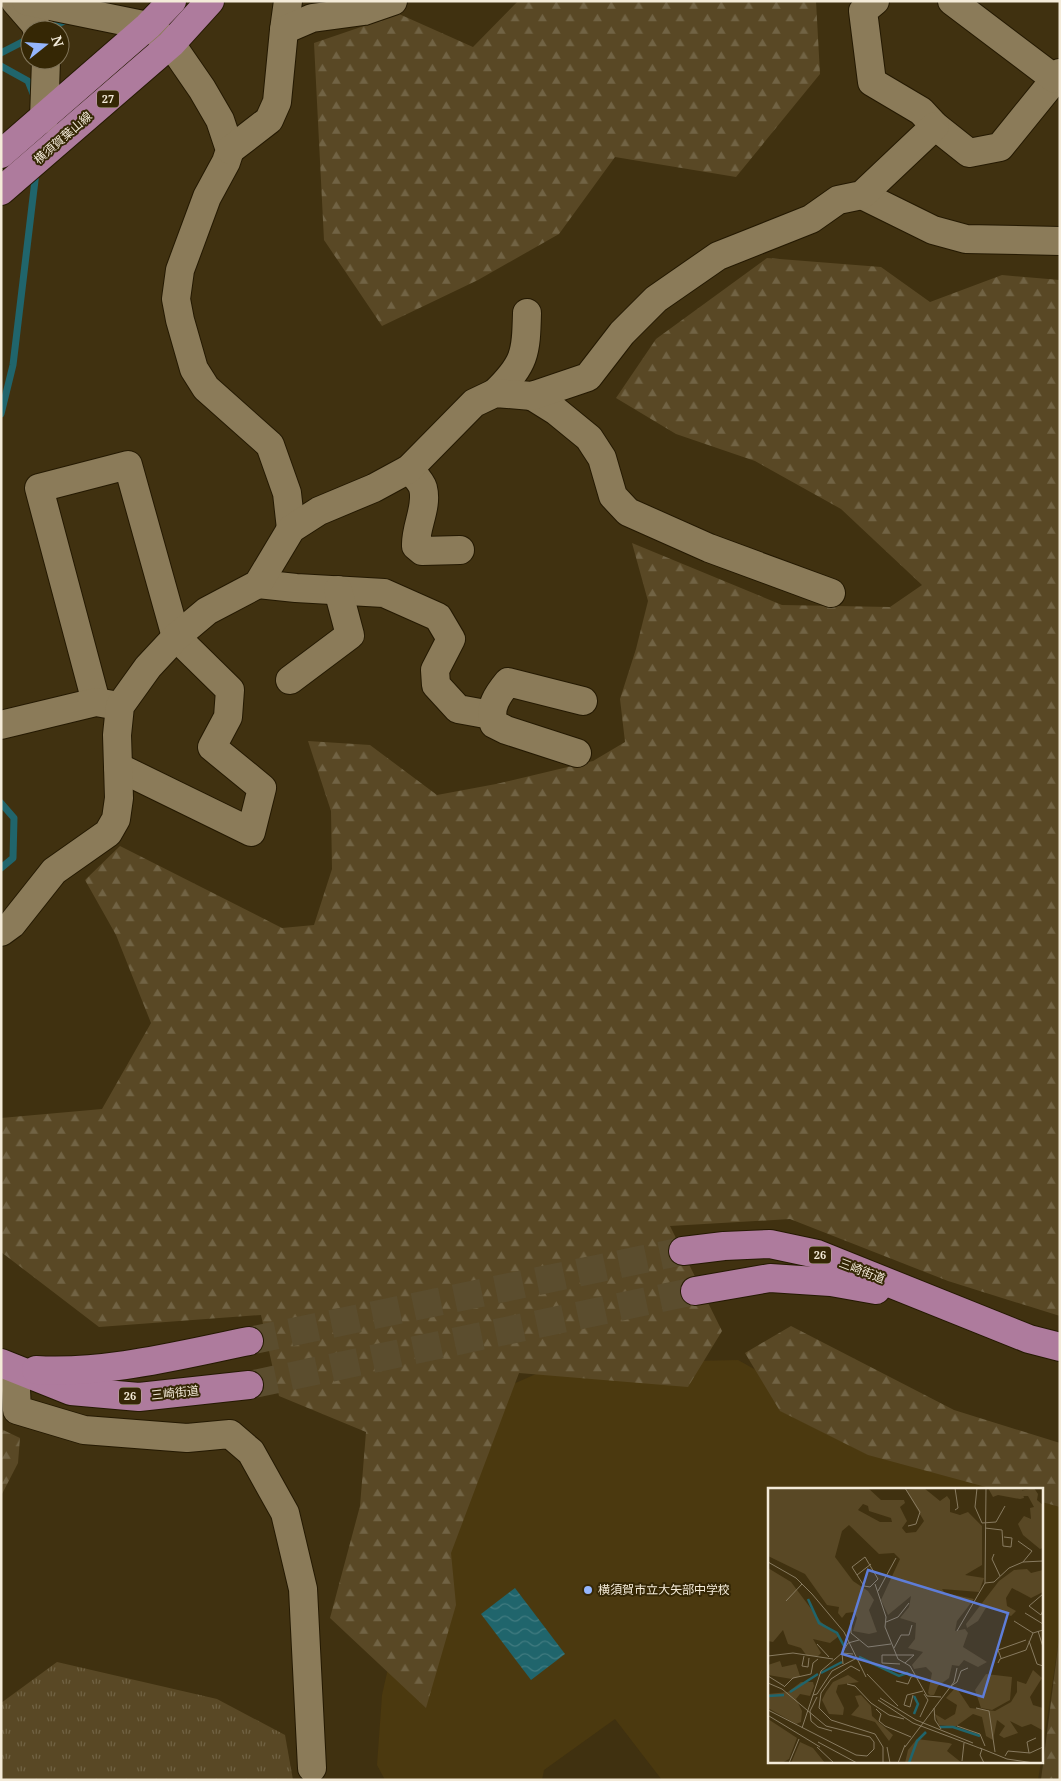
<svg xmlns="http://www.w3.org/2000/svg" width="1061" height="1781" font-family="'Noto Serif','Noto Sans JP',serif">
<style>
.built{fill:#4b390f}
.grass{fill:url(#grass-tufts)}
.forest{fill:url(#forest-firs)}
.water{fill:url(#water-waves)}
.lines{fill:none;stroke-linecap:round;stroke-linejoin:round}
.stream{stroke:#20656c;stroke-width:7}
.major-tunnel{stroke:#5b4d2e;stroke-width:28;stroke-dasharray:28 14;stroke-linecap:butt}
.minor-casing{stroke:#241902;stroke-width:30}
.major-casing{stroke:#241902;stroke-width:30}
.minor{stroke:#8b7b59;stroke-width:28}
.major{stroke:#ae7b9d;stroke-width:28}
.poi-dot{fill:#95b6fd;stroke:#352705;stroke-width:2}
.labels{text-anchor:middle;stroke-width:4;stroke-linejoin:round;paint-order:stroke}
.shield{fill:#352705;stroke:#bbb099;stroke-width:1}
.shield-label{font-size:11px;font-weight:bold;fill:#f4ebd9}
.street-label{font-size:12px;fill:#f4ebd9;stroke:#352705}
.poi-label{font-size:12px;fill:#f4ebd9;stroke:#352705;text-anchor:start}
.inset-river{fill:none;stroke:#20656c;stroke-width:2.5}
.inset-road{fill:none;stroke:#887b60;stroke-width:1}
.view{fill:#5e7dd8;fill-opacity:0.15;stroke:#5e7dd8;stroke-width:2.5}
.inset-edge{fill:none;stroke:#f4ebd9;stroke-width:2.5}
</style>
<defs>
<pattern id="grass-tufts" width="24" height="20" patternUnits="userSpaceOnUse" patternTransform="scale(1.25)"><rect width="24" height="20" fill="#594825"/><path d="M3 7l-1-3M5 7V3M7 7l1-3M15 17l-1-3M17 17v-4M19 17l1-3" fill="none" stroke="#716344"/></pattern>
<pattern id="forest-firs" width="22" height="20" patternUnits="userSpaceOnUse" patternTransform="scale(1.25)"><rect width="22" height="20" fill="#594825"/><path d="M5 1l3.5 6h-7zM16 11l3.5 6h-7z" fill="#716344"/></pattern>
<pattern id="water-waves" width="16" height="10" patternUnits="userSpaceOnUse" patternTransform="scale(1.25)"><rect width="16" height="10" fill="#20656c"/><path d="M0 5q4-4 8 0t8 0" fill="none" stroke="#417b80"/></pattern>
</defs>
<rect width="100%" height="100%" fill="#403110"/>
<!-- built -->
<polygon class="built" points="738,1360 893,1447 1060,1479 1060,1632 1042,1753 1042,1490 770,1490 770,1762 1041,1762 1038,1780 662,1780 615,1719 544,1770 542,1780 385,1780 377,1765 382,1695 415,1548 504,1388 559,1364"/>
<!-- grass -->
<polygon class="grass" points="57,1662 217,1699 285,1735 293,1780 1,1780 1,1703"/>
<!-- forest -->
<g class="forest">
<polygon points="518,1 816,1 820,74 736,177 615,157 559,234 478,280 382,326 324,240 314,43 399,14 473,47"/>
<polygon points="767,258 881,267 930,302 1002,275 1060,280 1060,1316 948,1281 790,1219 670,1226 722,1331 688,1387 519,1373 451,1553 456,1605 426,1708 330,1618 360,1506 366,1432 279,1396 261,1315 99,1327 1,1252 1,1118 102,1109 151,1023 116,935 85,880 120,846 282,928 314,925 332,869 331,811 308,741 370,745 437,795 496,784 593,761 625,742 620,699 636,649 648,601 632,543 782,605 890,607 922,585 841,509 755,461 676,434 616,398 656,339"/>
<polygon points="791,1326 954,1410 1060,1443 1060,1507 1042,1502 1042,1490 997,1490 868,1455 780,1411 745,1353"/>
<polygon points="1,1429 20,1438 18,1463 1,1496"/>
<polygon points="1060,1631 1060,1780 1041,1780"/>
</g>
<!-- water -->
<polygon class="water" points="515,1588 565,1654 531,1680 481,1614"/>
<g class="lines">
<!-- stream -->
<g class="stream">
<polyline points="46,30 68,19"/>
<polyline points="1,53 30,38"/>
<polyline points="1,66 28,81 34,96"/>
<polyline points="1,414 13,365 36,172"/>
<polyline points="1,803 14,818 13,858 1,868"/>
</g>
<!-- major-tunnel -->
<g class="major-tunnel">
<polyline points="249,1341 683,1251"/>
<polyline points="249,1385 695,1291"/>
</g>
<defs>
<g id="minor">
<polyline points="15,1 35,24 37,30"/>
<polyline points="26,1 148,26 171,44 202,89 220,120 230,150 226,162 207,197 180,270 176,299 180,320 194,369 206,388 270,445 287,493 291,529"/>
<polyline points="875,1 863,11 872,82 921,111 935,126 969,153 1000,147 1060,73"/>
<polyline points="952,1 1055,79"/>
<polyline points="284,30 288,1"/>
<polyline points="44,119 46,60"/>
<polyline points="230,150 269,120 277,102 284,30 312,18 364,11 393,1"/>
<polyline points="862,195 933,230 966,239 1060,241"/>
<path d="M495,393C525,364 526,354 527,313"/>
<polyline points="532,396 556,411 589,438 602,458 613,496 628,512 709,548 831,593"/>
<path d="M409,469C413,474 421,481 423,488C428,507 415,527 416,546L422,551L460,550"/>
<polyline points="258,584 296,588 384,593 438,617 451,639 435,670 436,685 458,709 491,715"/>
<polyline points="290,680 350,635 338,590"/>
<polyline points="96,702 39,488 128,465 176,637 230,690 228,717 212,747 262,788 251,832 118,767"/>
<polyline points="1,725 96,702 113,705"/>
<path d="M577,753L506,730L494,724C488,708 498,694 508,682L583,701"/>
<polyline points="1,932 12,924 54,871 108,833 116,819 119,798 117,735 120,706 148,667 176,637 207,611 258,584 291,529 319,511 374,488 409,469 474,403 495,393 532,396 588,377 622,333 656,299 718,256 811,219 838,200 862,195 935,126"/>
<polyline points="15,1369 17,1410 84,1430 187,1438 230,1434 251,1452 285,1513 303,1589 312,1768"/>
</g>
<g id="major">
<polyline points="1,154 148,26 172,1"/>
<polyline points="1,191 171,44 210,1"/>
<polyline points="683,1251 724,1246 770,1244 817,1254 1029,1339 1060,1347"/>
<polyline points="695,1291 770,1278 831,1282 876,1290"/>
<polyline points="1,1363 71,1391 139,1397 249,1385"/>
<path d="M36,1370C108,1374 179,1355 249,1341"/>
</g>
</defs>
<!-- minor casing -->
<use href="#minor" class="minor-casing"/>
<!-- major casing -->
<use href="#major" class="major-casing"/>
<!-- minor -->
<use href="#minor" class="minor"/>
<!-- major -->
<use href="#major" class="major"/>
</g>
<!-- markers -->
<circle class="poi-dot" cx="588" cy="1590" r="5"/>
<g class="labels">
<!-- shield labels -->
<g class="shield">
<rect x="97" y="90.5" width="22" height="17" rx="4"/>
<rect x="809" y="1246.5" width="22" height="17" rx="4"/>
<rect x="119" y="1387.5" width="22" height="17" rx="4"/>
</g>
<g class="shield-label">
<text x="108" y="103">27</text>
<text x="820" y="1259">26</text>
<text x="130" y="1400">26</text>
</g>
<!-- street labels -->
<g class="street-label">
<text transform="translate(63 138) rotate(-41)" y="4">横須賀葉山線</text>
<text transform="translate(862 1271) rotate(21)" y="4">三崎街道</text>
<text transform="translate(175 1393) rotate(-6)" y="4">三崎街道</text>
</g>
<!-- poi labels -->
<g class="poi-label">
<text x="598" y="1594">横須賀市立大矢部中学校</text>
</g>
</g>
<!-- overview -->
<g transform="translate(768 1488)">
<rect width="275" height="275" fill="#403110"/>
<path d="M218,186L244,189L242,212L224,222L213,220L207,202Z" fill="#594825"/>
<path d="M0,0H100L113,12H136L137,15L132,19L139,33L134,40L138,45L148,44L156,33L138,2L156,0L172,13L179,8L182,12V24L192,27L200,24L214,38V77L197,87L216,90L211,104L174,101L177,105L206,111L189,133L187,143L197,141L200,145L195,159L219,174L210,179L196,172L191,178L184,177L181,190L170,198L166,207H162L160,205L164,185L158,179L146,181L144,177L155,164L140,160L147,151L148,135L132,130L141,119L143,108L120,127L113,112L132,71L126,65L111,66L81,37L74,43L67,69L85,93L100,103L106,112L101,122L109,144L101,146L85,143L89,130L86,124L78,125L74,130L70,125L71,119L59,117L37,86L0,68ZM95,16L100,18L101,23L123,30L124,34H112L90,22ZM220,0H264L254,2L256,10L252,11L230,7L225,9ZM0,80L23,94L53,134L71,148L62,155L45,151L53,165L50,168H39L33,160L20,156L15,142L5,154L0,153ZM259,81L263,85L275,82V104L263,110L244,100L238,110L239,118L248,123L243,128L219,118L210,133L199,140L198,136L231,93L246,82ZM12,173L14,179L28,176L32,188L24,191L0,187V177ZM265,182L274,190L262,209L265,217L275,220L274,242L263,236L254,239L242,233L250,245L236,250L231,247L237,238L229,232L225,252L218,248L214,229L205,226L187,239L171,237L167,226L177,232L187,226L189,217L178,210L188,199L202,220L227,223L243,214L249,204V193L258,196ZM80,187L91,194L70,197L68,204L76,220L75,227L61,226L54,212L58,204L65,194ZM33,194H45L46,198L42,208L32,206L28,211L34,223L33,234L28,236L0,220V206L20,204ZM93,207L103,218L104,228L125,247L121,253L107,234L83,227L91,218L87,208ZM0,231L29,250L21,271L14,275H0ZM149,251L181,255L184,256L179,263L194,275H137L140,262ZM32,254L45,260L57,275H23Z" fill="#594825" fill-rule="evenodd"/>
<path d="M266,0L270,6L269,12L275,17V60L272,61L255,47L250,36L256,28L263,31L262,20L266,19L260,8H254L252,3Z" fill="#594825"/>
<path class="inset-river" d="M40,111L51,135L69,145L76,158M91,169L131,188L139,185L143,188M53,185L74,174M22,204L50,186M0,208L16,207M146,226L150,216L146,208M172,239H185L212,248M141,275L149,253L158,244"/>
<path class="inset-road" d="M137,0L152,24L148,36L140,38M187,0L190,20L187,22M209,0L207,19L214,35L228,34L237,18M217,40L234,42L235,58L243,59L244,50L236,49M250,53L264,63L255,74M226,66L224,71L232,88M97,69L110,91L102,99L96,98L84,79ZM0,74L28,90L44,106L76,144L98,189M89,87L103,76M217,95L226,94L241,80L255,74L275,73M107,96L118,129L117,139L130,171L142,178L159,208L173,209M110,103L128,70M275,106L261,118L273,127L275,122M18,113L34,96M257,125L275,136M83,132V145L100,159L123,156M246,133L265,145M118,134L130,129L141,115M189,143L217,95L218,0M270,143L275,159M261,153L269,176L275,178M49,156L61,169M126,160L133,147H141L144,137M0,168L25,165L65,171M36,168L34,178L40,179L41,170M233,170L230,162L258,152M230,175L232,171L258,162L265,145L275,142M75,176L74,165L85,166M132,176L114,175V167H146L137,175M92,183L83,178L63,191L53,205L51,220L63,232L107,246L115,259V275M99,186L130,218M0,188L16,198M128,193L140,196L143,189L147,188M0,195L14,201L58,238L102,249L106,254V261L99,268L88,267L0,222M79,196L87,198L103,215L121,227L136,231M183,198L189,194L193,183L200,180M16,199L25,190L43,186L45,175L50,171M45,207L49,206L64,183L87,171M145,207L142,219L136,217L139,207L155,203M49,209L42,223L43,233L50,239L64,243M112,210L148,232L205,255M110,212L145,235L214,261M166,220L167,232L173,241M208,220L221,223L227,264M108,221L113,226L111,233L117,238L143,249M1,228L52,259M152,229L160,212L156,206M189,238L212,246L217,258M34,240L53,183L74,165L80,155L91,152M50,254L89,275M49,259L66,275M119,259L122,275M137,259L186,194L189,180M212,260L239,271L266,275M214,261L212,267L216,275M261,265L259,254L268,250M237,268L240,263L262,265L275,259M194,273L196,255M21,275L31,251M130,275L137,257"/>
<path class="view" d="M100,82L240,125L215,209L74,166Z"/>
<rect width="275" height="275" class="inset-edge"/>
</g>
<!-- border -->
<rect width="1061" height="1781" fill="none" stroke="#f4ebd9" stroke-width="5"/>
<!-- north arrow -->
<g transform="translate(45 45) rotate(73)"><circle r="24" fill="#352705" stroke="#81755a"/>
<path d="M0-4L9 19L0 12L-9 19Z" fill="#95b6fd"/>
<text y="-8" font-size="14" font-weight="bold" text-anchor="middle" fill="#f4ebd9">N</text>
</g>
</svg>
